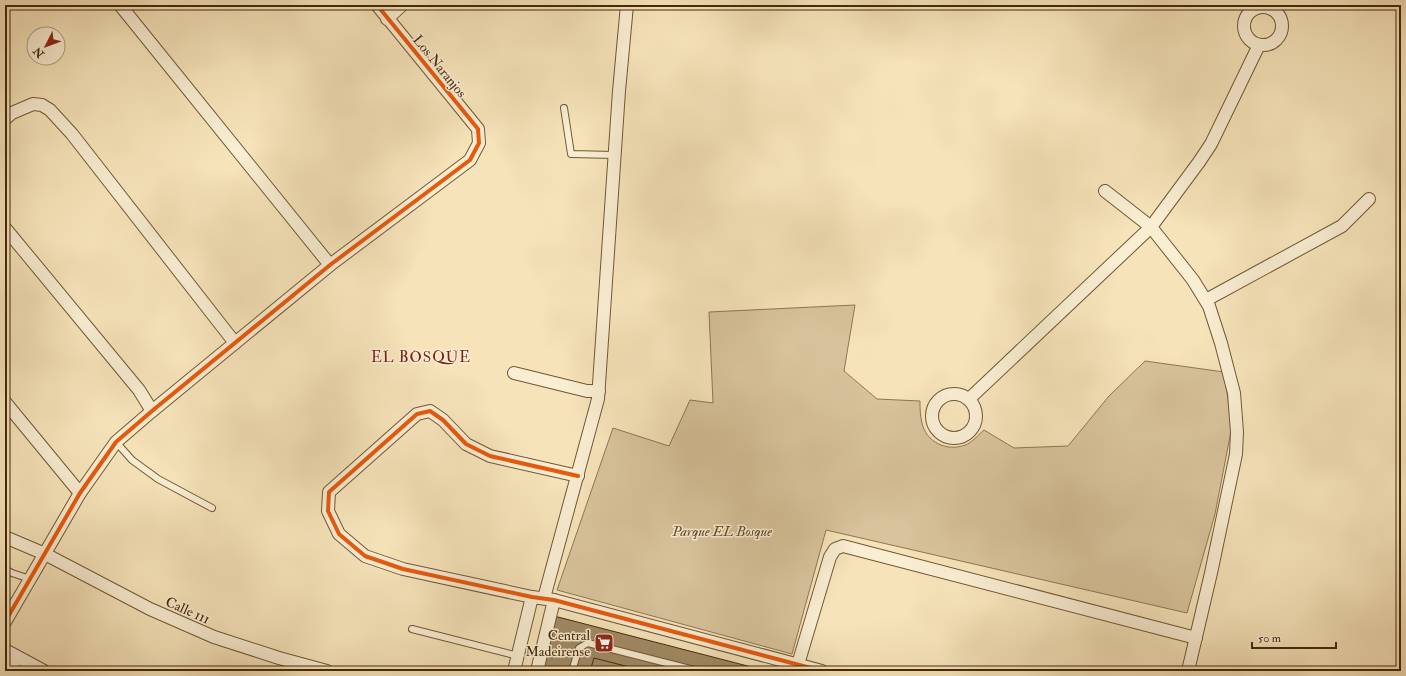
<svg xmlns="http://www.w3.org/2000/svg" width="1406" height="676" font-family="'IM FELL Double Pica',serif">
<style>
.green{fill:#d8c39c;stroke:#8e7653}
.building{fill:#a18a66;stroke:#44290a}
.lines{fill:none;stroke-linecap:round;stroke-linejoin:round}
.lane-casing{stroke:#705836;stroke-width:8}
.street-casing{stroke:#705836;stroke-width:14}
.secondary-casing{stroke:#44290a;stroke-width:19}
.lane{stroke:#f9edd2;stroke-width:6}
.street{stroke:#f9edd2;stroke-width:12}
.secondary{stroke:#f9edd2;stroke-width:17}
.cycleway-casing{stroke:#f9edd2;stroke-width:6}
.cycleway{stroke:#e8590c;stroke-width:4}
.labels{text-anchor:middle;stroke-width:3;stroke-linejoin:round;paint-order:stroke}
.street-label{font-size:14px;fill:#44290a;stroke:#f9edd2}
.park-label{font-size:14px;font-style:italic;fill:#624827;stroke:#f9edd2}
.poi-label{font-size:14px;fill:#44290a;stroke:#f9edd2;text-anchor:end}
.neighbourhood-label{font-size:15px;letter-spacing:1px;fill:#7a1f14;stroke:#f9edd2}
</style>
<rect width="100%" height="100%" fill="#f6e3ba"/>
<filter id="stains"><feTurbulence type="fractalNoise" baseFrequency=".005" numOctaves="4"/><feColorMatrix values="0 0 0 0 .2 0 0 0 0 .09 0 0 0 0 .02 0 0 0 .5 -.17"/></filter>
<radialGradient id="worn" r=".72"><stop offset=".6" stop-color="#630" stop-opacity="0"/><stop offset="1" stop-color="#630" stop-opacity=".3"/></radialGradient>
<!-- green -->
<path class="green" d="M855,305L844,371L877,399L920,401C920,408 920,416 922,423C926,442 947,452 965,445C972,443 979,434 984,430L1014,448L1068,446L1109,396L1145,361L1224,372L1232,426L1215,514L1187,613L826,530L792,654L557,590L613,428L669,446L690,400L713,403L709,312Z"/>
<!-- building -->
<g class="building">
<polygon points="554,616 767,671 542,671"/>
<polygon points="594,658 645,671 590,671"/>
</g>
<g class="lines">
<defs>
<g id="lane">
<polyline points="1241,5 1251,10"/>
<polyline points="564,108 571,154 614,155"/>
<polyline points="116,442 132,460 158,479 212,508"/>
<polyline points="5,569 12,573 30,579"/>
<polyline points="412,629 518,656"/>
<polyline points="572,671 579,648 588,643 698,671"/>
</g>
<g id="street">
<polyline points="120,5 330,265"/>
<circle cx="1263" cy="26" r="19"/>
<polyline points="387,19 402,5"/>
<polyline points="5,119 12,113 33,104 42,105 50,110 72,134 235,343"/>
<polyline points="1105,191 1151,227 1193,280 1209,306 1221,343 1234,393 1237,432 1236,454 1211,573 1188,671"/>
<polyline points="5,228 139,390 152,411"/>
<polyline points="1206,300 1342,226 1369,199"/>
<polyline points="514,373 587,391 599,391"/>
<circle cx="954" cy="416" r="22"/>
<polyline points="969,399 1151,227 1199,162 1211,144 1259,45"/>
<polyline points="5,402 80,493"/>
<polyline points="578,476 490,456 466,444 443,420 430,411 417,414 329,492 328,511 339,534 365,556 403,569 532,597 554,600 822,671"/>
<polyline points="5,537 45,554 150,609 214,637 279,658 327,671"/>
<polyline points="544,598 598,399 619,91 627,5"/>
<polyline points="5,622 80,493 116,442 152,411 330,265 470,160 479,143 478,129 377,5"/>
<polyline points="5,650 44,671"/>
<polyline points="514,671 532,597"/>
<polyline points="537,671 554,600"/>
<polyline points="796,671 830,557 835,549 843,546 1196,638"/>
</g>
<polyline id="secondary" points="5,666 14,671"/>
</defs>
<!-- lane casing -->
<use href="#lane" class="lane-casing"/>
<!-- street casing -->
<use href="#street" class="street-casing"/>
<!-- secondary casing -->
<use href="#secondary" class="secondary-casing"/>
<!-- lane -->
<use href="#lane" class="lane"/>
<!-- street -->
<use href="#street" class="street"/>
<!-- secondary -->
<use href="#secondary" class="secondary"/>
<defs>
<g id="cycleway">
<polyline points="578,476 490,456 466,444 443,420 430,411 417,414 329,492 328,511 339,534 365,556 403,569 532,597 554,600 822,671"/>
<polyline points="5,622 80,493 116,442 152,411 330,265 470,160 479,143 478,129 377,5"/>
</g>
</defs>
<!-- cycleway casing -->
<use href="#cycleway" class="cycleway-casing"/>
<!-- cycleway -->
<use href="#cycleway" class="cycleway"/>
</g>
<!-- icons -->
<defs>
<symbol id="supermarket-square" viewBox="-11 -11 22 22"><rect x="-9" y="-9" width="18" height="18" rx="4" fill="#8f2418" stroke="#f9edd2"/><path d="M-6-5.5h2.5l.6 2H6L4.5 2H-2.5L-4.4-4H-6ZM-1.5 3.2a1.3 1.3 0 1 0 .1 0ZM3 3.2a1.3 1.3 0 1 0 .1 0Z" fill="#fff"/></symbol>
</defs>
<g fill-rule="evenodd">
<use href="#supermarket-square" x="593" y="632" width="22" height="22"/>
</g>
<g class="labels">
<!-- street labels -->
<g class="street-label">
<text transform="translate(440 66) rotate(51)" y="5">Los Naranjos</text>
<text transform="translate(188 610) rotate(24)" y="5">Calle 111</text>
</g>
<!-- park labels -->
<g class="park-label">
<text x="722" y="536">Parque EL Bosque</text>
</g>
<!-- poi labels -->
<g class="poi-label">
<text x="590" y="640">Central<tspan x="590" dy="16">Madeirense</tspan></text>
</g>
<!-- neighbourhood labels -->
<g class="neighbourhood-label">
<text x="421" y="362">EL BOSQUE</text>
</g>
</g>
<!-- margin -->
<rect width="1406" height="676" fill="none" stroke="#f6e3ba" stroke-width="20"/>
<rect x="6" y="6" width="1394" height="664" fill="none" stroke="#44290a" stroke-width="2"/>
<rect x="10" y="10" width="1386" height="656" fill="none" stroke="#44290a"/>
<!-- north arrow -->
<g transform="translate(46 46) rotate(228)"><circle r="19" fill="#f9edd2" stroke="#b19f82"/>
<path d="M0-3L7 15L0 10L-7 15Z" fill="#8f2418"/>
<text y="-6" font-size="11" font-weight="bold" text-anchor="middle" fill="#44290a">N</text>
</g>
<!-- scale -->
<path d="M1252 642v6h84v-6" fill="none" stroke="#44290a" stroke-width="2"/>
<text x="1258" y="642" font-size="12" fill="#44290a" stroke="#f9edd2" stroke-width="3" paint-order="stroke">50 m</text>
<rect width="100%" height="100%" filter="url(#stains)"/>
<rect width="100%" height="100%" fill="url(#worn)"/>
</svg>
